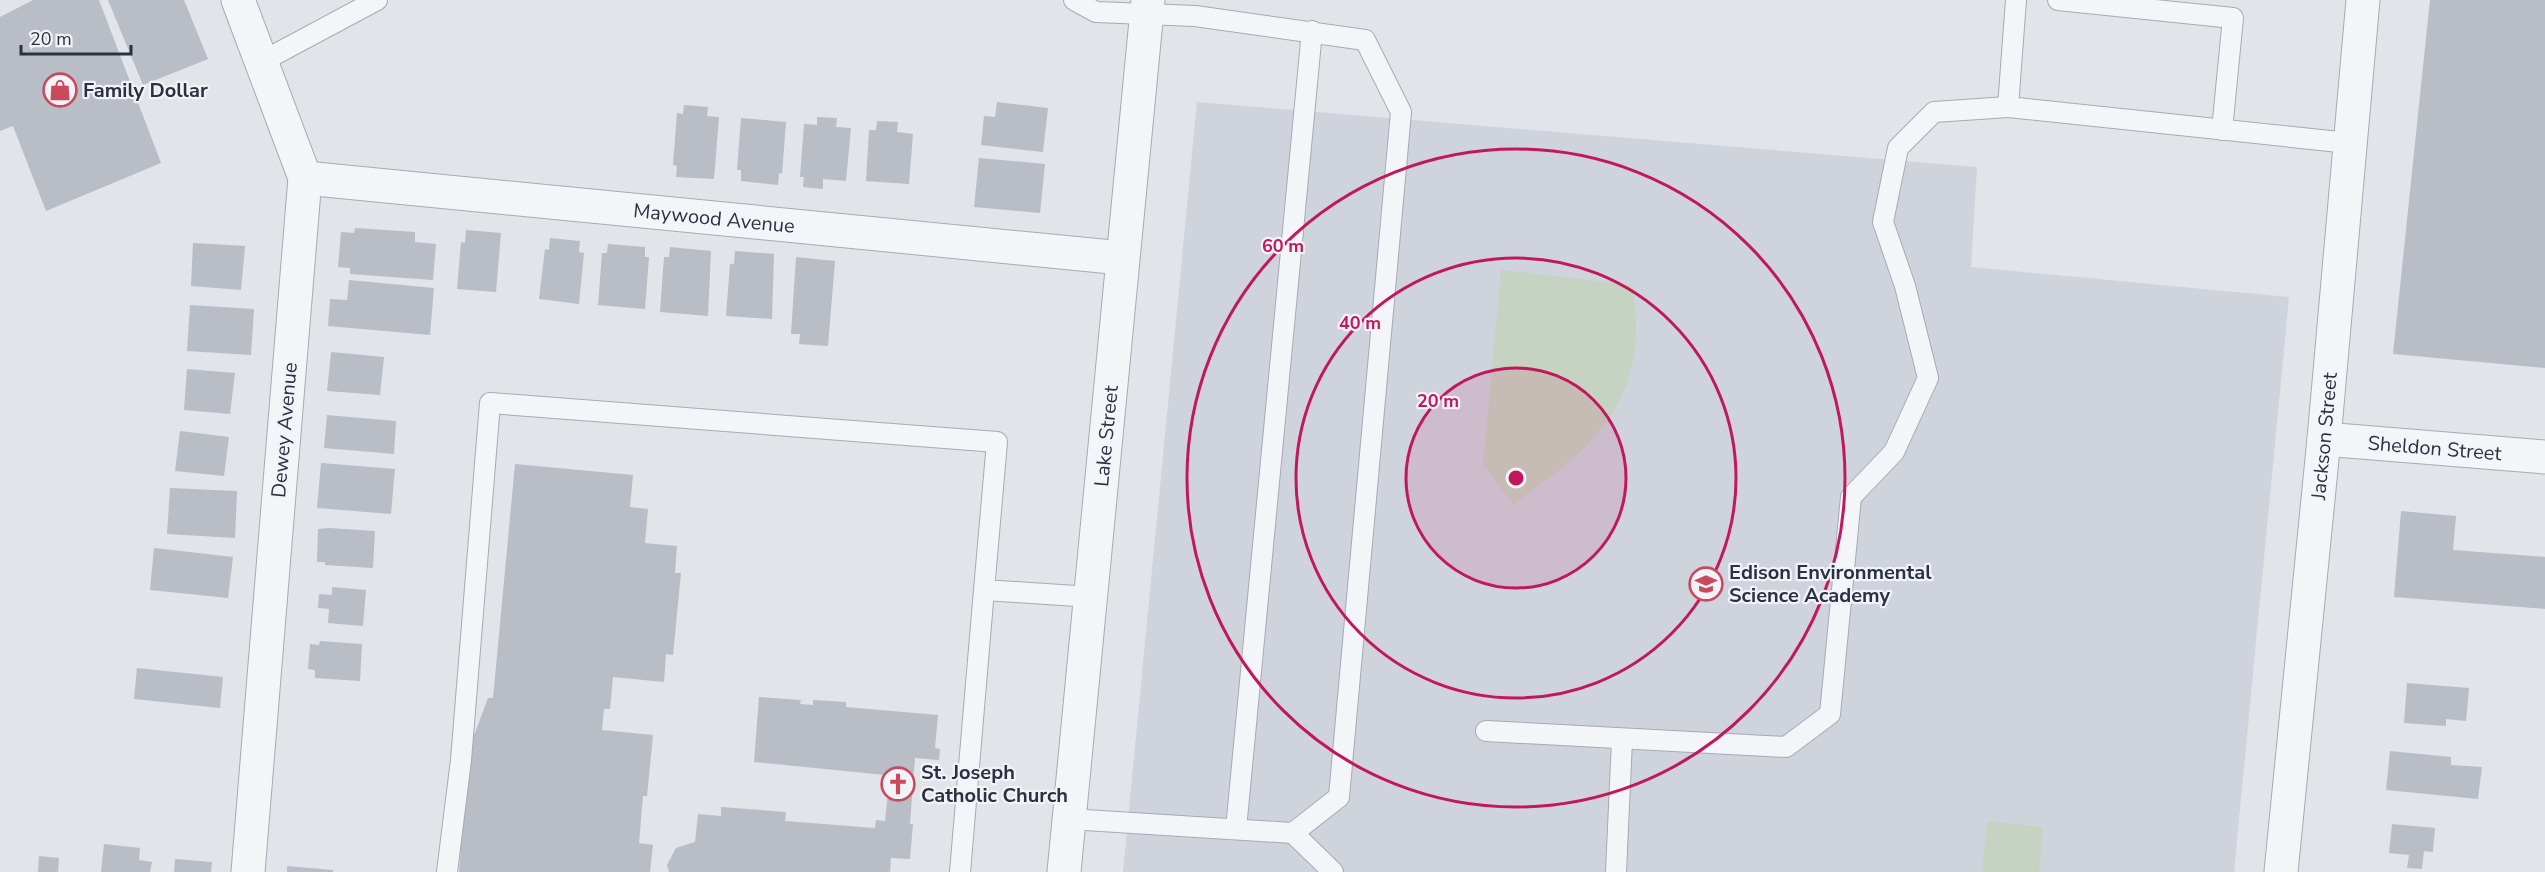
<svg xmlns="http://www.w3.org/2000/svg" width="2545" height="872" font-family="'Nunito Sans',sans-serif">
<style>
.built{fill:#cfd3db}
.green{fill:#c6d3c2}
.building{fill:#b8bdc6}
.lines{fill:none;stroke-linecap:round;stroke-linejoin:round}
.lane-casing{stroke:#a6abb3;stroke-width:22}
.street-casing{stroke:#a6abb3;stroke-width:35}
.lane{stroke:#f4f5f8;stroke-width:20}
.street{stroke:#f4f5f8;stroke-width:33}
.ring{fill:none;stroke:#c2185b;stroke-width:3}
.labels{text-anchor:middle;stroke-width:4.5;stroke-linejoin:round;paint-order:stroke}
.poi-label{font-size:20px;font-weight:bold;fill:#2a3241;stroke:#f1f3f7;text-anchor:start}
.street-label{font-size:20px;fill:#2a3241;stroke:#f1f3f7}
.centre{fill:#c2185b;stroke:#f1f3f7;stroke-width:3}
.ring-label{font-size:18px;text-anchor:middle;font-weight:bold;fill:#c2185b;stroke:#f1f3f7;stroke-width:4.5;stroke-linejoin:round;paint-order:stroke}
</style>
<rect width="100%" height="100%" fill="#e1e4e9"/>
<!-- built -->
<polygon class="built" points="1197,102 1977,167 1971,267 2289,297 2234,872 1123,872"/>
<!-- green -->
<g class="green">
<path d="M1501,270L1633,285C1634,300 1636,316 1636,331C1634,417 1578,459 1513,504L1483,465Z"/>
<polygon points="1987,821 2043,827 2039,872 1982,872"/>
</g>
<!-- building -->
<g class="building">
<polygon points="33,0 99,0 161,163 46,211 13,126 0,131 0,17"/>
<polygon points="108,0 184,0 208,59 143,85"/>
<polygon points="2430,0 2545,0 2545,368 2393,354"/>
<polygon points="997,102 1048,108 1043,152 981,145 984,116 995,117"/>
<polygon points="684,105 708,107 707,116 719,117 714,179 676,177 677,166 673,165 677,113 683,114"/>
<polygon points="817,117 837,118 836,127 851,128 846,181 823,179 823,189 803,187 804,177 800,177 804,124 817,125"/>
<polygon points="741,118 786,122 782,174 779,173 778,185 741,181 741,170 737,170"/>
<polygon points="877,121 898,122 897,132 913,134 909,184 866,181 869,130 876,130"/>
<polygon points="979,158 1045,164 1040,213 974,207"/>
<polygon points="355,228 415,232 415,242 436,244 433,280 350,274 350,268 338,267 341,232 354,233"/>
<polygon points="466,230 501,233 496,292 457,289 461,242 465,243"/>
<polygon points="550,238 580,241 579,252 584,253 579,304 539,299 545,249 549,250"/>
<polygon points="193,243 245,246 241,290 191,286"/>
<polygon points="608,244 645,247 645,257 649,257 645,309 598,305 602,253 607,253"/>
<polygon points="670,247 711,251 708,316 660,312 664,257 669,257"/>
<polygon points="735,251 774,254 772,319 726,316 730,264 734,264"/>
<polygon points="796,257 835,261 828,346 799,344 800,334 791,334"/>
<polygon points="349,280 434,288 430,335 328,326 330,299 347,300"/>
<polygon points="190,305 254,309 251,355 187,351"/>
<polygon points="331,352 384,357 380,395 327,391"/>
<polygon points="187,369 235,373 230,414 184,410"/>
<polygon points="327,415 396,421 394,454 324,448"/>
<polygon points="180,431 229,437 224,476 175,471"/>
<polygon points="321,463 395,469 391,514 317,508"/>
<polygon points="515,464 633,475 630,507 648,509 645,543 677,546 675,573 681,573 673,655 666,654 664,682 613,677 610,709 604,709 602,730 653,735 647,796 643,796 639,843 653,845 650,872 459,872 469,749 488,698 493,698"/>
<polygon points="170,488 237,491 235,538 167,534"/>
<polygon points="2401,511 2456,516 2453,550 2545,557 2545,609 2394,597"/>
<polygon points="329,528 375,531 373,568 325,565 325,562 317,562 318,529"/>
<polygon points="154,548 233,557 228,598 150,590"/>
<polygon points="332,587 366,590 363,626 328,623 329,609 318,608 319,594 332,595"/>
<polygon points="320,641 362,644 360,681 315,678 315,670 308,669 310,644 319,645"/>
<polygon points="137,668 223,677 220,708 134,699"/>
<polygon points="2407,683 2469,688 2466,721 2446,719 2446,726 2404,723"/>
<polygon points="759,697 801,700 800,704 813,705 813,700 846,702 846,707 938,715 935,748 940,749 939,760 915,758 910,824 913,824 910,859 891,858 890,872 669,872 667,865 676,848 695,842 698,814 721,816 721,807 786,812 785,821 875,828 876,820 885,821 888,792 884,792 885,775 754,762"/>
<polygon points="2390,751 2451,757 2451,765 2482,767 2478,799 2386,790"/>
<polygon points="2392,824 2435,828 2433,852 2424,851 2422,869 2407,868 2409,855 2389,853"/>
<polygon points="104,844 140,848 139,860 152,862 150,872 101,872"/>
<polygon points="39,856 59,858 58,872 38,872"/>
<polygon points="175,859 212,862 211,872 174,872"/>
<polygon points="287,866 333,870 333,872 287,872"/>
</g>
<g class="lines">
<defs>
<g id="lane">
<polyline points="2016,0 2008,107 2349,143"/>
<polyline points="2058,0 2233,18 2222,130"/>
<polyline points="261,62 377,0"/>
<polyline points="1486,731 1786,747 1830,714 1851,497 1894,452 1928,378 1905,286 1883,222 1898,148 1934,112 2008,107"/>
<polyline points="1069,819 1293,833 1339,797 1401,112 1365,40 1195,16 1096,12 1074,0"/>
<polyline points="1236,829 1312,31"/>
<polyline points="1293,833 1333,872"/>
<polyline points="447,872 461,760 490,403 997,442 984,590 1091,597"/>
<polyline points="960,872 984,590"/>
<polyline points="1616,872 1622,740"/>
</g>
<g id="street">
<polyline points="238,0 305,178 248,872"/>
<path id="s1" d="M305,178L1122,258"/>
<path id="s2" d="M2324,439L2545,457"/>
<path id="s3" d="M1064,872L1148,0"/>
<path id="s4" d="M2281,872L2324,439L2363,0"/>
</g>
</defs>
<!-- lane casing -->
<use href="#lane" class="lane-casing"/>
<!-- street casing -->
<use href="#street" class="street-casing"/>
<!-- lane -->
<use href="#lane" class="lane"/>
<!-- street -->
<use href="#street" class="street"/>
</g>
<!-- distance rings -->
<circle cx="1516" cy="478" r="110" fill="#c2185b" fill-opacity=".12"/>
<g class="ring">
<circle cx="1516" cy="478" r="110"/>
<circle cx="1516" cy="478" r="220"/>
<circle cx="1516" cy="478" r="329"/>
</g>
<!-- icons -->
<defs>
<symbol id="shop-ring" viewBox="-11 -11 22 22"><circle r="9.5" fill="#f1f3f7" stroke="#cb495c" stroke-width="1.5"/><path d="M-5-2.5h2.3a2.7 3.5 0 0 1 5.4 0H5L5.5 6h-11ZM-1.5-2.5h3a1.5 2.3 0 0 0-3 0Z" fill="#cb495c"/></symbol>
<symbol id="school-ring" viewBox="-11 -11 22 22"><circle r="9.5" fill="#f1f3f7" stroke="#cb495c" stroke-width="1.5"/><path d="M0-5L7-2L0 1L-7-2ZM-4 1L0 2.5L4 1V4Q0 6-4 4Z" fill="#cb495c"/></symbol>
<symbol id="church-ring" viewBox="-11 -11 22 22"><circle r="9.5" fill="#f1f3f7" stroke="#cb495c" stroke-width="1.5"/><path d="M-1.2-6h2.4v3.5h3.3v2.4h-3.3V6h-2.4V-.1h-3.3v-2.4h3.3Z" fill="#cb495c"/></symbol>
</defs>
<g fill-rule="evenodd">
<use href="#shop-ring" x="41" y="71" width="38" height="38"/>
<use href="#school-ring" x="1687" y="565" width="38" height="38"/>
<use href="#church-ring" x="879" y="765" width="38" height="38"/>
</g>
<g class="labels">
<!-- poi labels -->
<g class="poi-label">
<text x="83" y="97">Family Dollar</text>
<text x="1729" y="579">Edison Environmental<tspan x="1729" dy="23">Science Academy</tspan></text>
<text x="921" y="779">St. Joseph<tspan x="921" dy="23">Catholic Church</tspan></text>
</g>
<!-- street labels -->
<g class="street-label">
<text dy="7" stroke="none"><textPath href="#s1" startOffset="411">Maywood Avenue</textPath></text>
<text transform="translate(284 430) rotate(-85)" y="7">Dewey Avenue</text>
<text dy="7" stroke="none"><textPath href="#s3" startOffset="438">Lake Street</textPath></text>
<text dy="7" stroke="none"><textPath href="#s4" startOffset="438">Jackson Street</textPath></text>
<text dy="7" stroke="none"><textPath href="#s2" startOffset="111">Sheldon Street</textPath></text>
</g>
</g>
<circle cx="1516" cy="478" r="9" class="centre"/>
<g class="ring-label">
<text x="1283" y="252">60 m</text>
<text x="1360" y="329">40 m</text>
<text x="1438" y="407">20 m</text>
</g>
<!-- scale -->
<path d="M21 45v9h110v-9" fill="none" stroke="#2a3241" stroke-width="3"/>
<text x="30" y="45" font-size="18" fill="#2a3241" stroke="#f1f3f7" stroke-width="4.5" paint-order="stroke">20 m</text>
</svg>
